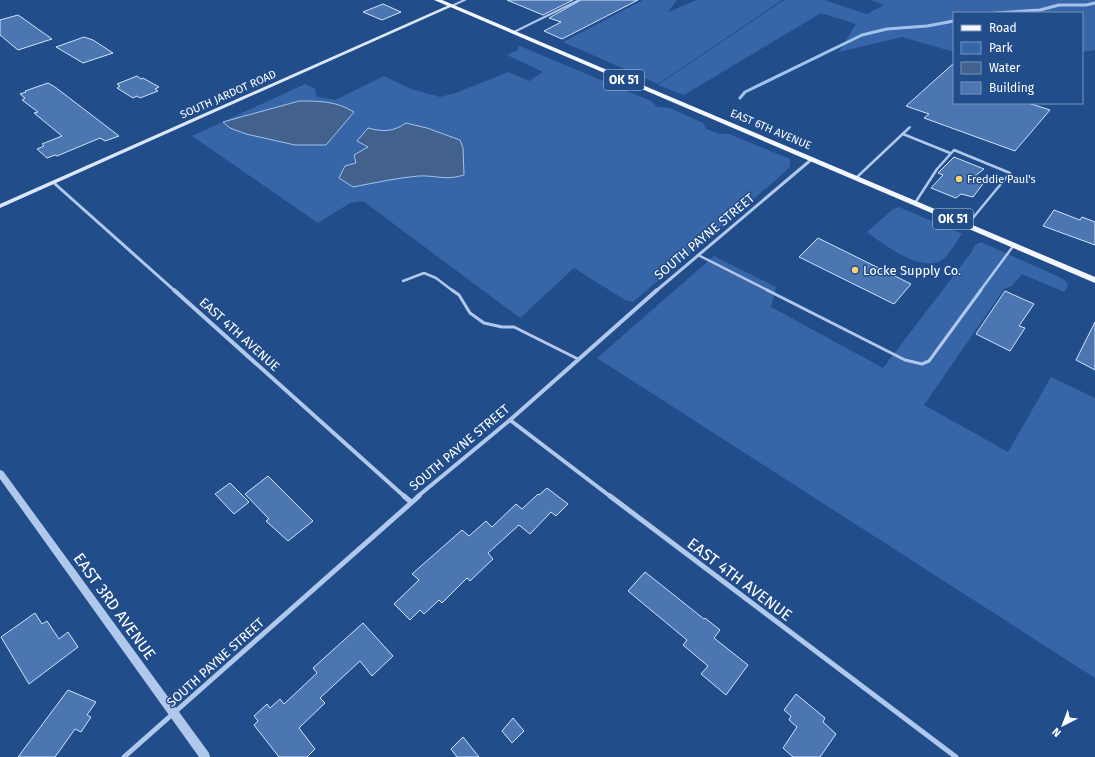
<svg xmlns="http://www.w3.org/2000/svg" width="1095" height="757" font-family="'Fira Sans',sans-serif">
<style>
.green{fill:#3666a8}
.water{fill:#42618d;stroke:#a4c3ec}
.lines{fill:none;stroke-linecap:round;stroke-linejoin:round}
.stream{stroke:#a4c3ec;stroke-width:3}
.building{fill:#4b76b2;stroke:#d4e3f8}
.service-far2{stroke:#b0c8eb;stroke-width:2}
.service-far1{stroke:#b0c8eb;stroke-width:2.5}
.service{stroke:#b0c8eb;stroke-width:3}
.minor-far2{stroke:#b0c8eb;stroke-width:3}
.minor-far1{stroke:#b0c8eb;stroke-width:4}
.minor{stroke:#b0c8eb;stroke-width:5}
.tertiary{fill:#b0c8eb;fill-rule:evenodd}
.secondary{fill:#dbe7f8;fill-rule:evenodd}
.primary{fill:#f4f8fe;fill-rule:evenodd}
.poi-dot{fill:#f6d472;stroke:#224d8b;stroke-width:1.5}
.labels{text-anchor:middle;stroke-width:3;stroke-linejoin:round;paint-order:stroke}
.far-street-label{font-size:11px;fill:#fff;stroke:#224d8b}
.far-poi-label{font-size:11px;fill:#fff;stroke:#224d8b;text-anchor:start}
.shield{fill:#224d8b;stroke:#bdcadc;stroke-width:1}
.shield-label{font-size:12px;font-weight:bold;fill:#fff}
.street-label{font-size:13px;fill:#fff;stroke:#224d8b}
.poi-label{font-size:13px;fill:#fff;stroke:#224d8b;text-anchor:start}
.near-street-label{font-size:16px;fill:#fff;stroke:#224d8b}
</style>
<rect width="100%" height="100%" fill="#224d8b"/>
<!-- green -->
<g class="green">
<polygon points="643,0 677,0 668,12 697,0 782,0 658,84 563,42"/>
<polygon points="784,0 824,0 867,14 884,5 871,0 1095,0 1095,50 1082,52 1082,13 954,13 954,52 902,37 839,52 856,24 821,13 684,95 658,85"/>
<polygon points="520,46 651,101 657,107 670,108 703,123 706,129 719,134 729,134 790,159 790,166 785,172 633,302 625,300 574,268 520,318 363,201 350,203 318,223 192,136 305,84 315,89 317,97 335,100 384,76 411,89 440,97 456,93 508,72 529,81 543,72 507,55 518,50 518,47"/>
<path d="M899,207L962,234C956,242 950,254 943,259C923,275 883,244 867,232L893,209Z"/>
<polygon points="981,242 1057,276 1066,281 1068,286 1064,292 1022,274 1012,286 1004,289 924,405 1008,452 1051,377 1095,398 1095,678 597,358 714,256 776,287 771,307 883,368 971,253 975,245"/>
</g>
<!-- water -->
<g class="water">
<path d="M299,101C320,101 336,101 354,112L326,145H295L246,134L230,128L223,122Z"/>
<path d="M406,123L427,128L460,140L463,148L464,175C445,181 436,175 418,176C396,178 374,183 353,187L339,178L345,166L356,163L354,155L368,147L357,141L368,128C383,132 393,132 406,123Z"/>
</g>
<g class="lines">
<!-- stream -->
<g class="stream">
<polyline points="995,13 1040,10 1059,5 1086,5 1095,3"/>
<polyline points="740,98 745,92 862,35 887,29 927,26 954,21"/>
</g>
</g>
<!-- building -->
<g class="building">
<polygon points="507,0 573,0 543,15"/>
<polygon points="581,0 638,0 562,39 544,31 561,22 549,18"/>
<polygon points="383,4 401,12 382,20 363,12"/>
<polygon points="18,15 21,17 52,39 18,50 0,35 0,20"/>
<polygon points="84,37 93,40 113,53 83,63 56,47"/>
<polygon points="954,63 954,103 1028,103 1050,110 1015,151 924,118 929,114 906,106"/>
<polygon points="137,76 141,79 143,78 159,87 155,89 158,91 140,98 137,96 133,98 117,88 120,86 117,84"/>
<polygon points="48,83 55,87 119,136 105,141 100,138 57,156 55,155 47,158 37,149 44,146 42,144 62,136 34,113 38,112 22,100 25,98 20,94 26,92 25,91"/>
<polygon points="954,157 984,169 974,177 985,181 973,197 961,194 956,198 931,188 943,175 938,173"/>
<polygon points="1054,210 1080,220 1082,217 1095,222 1095,245 1043,226"/>
<polygon points="818,238 911,284 894,304 799,257"/>
<polygon points="1005,291 1034,304 1019,326 1025,328 1010,351 976,334"/>
<polygon points="1095,322 1095,370 1076,360"/>
<polygon points="268,476 313,521 288,541 266,521 269,519 245,494"/>
<polygon points="230,483 249,502 234,514 215,494"/>
<polygon points="547,488 568,504 556,516 551,512 530,534 519,525 488,553 493,559 470,581 467,578 442,603 439,600 424,614 420,610 410,620 394,604 419,580 412,574 462,530 469,536 486,521 492,527 516,504 522,509 538,494 539,495"/>
<polygon points="645,572 704,619 705,618 720,630 714,638 748,665 726,695 701,674 708,666 683,645 687,640 628,591"/>
<polygon points="35,613 42,624 47,621 59,639 68,632 78,647 29,684 1,637"/>
<polygon points="363,623 393,656 372,676 360,661 320,698 325,703 299,728 315,749 307,757 279,757 254,725 258,721 254,716 267,704 270,708 280,699 284,704 317,673 313,668"/>
<polygon points="68,690 96,702 87,715 91,717 81,732 75,729 55,757 18,757"/>
<polygon points="796,694 825,718 823,722 836,734 820,757 793,757 783,748 797,727 789,720 791,716 784,710"/>
<polygon points="513,718 524,731 512,743 502,731"/>
<polygon points="463,737 479,757 457,757 451,749"/>
</g>
<g class="lines">
<!-- service-far2 -->
<g class="service-far2">
<polyline points="514,32 579,0"/>
<polyline points="908,129 910,127"/>
</g>
<!-- service-far1 -->
<g class="service-far1">
<polyline points="903,134 950,153"/>
<polyline points="856,178 909,128"/>
<polyline points="915,203 937,169 954,150 1010,173 967,225"/>
<polyline points="698,255 769,291"/>
<polyline points="403,281 424,273 436,278 453,291"/>
<polyline points="980,291 1014,245"/>
</g>
<!-- service -->
<g class="service">
<polyline points="452,290 459,295 470,313 484,323 502,327 514,327 578,359"/>
<polyline points="767,290 905,360 922,364 929,361 981,290"/>
</g>
<!-- minor-far2 -->
<g class="minor-far2">
<polyline points="54,183 175,291"/>
<polyline points="656,291 812,159"/>
</g>
<!-- minor-far1 -->
<g class="minor-far1">
<polyline points="174,290 405,497"/>
<polyline points="510,420 611,497"/>
<polyline points="417,497 510,420 657,290"/>
</g>
<!-- minor -->
<g class="minor">
<polyline points="404,496 411,502"/>
<polyline points="610,496 956,757"/>
<polyline points="124,757 419,496"/>
</g>
<!-- tertiary -->
<g class="tertiary">
<polygon points="462,0 467,0 452,7 449,6"/>
<polygon points="0,470 3,471 209,753 210,757 199,757 0,479"/>
</g>
<!-- secondary -->
<polygon class="secondary" points="449,5 453,6 0,208 0,204"/>
<!-- primary -->
<polygon class="primary" points="434,0 442,0 1095,277 1095,283"/>
</g>
<!-- markers -->
<g class="poi-dot">
<circle cx="959" cy="179" r="4"/>
<circle cx="855" cy="270" r="4"/>
</g>
<g class="labels">
<!-- far-street labels -->
<g class="far-street-label">
<text transform="translate(228 94) rotate(-24)" y="4">SOUTH JARDOT ROAD</text>
<text transform="translate(771 129) rotate(23)" y="4">EAST 6TH AVENUE</text>
</g>
<!-- far-poi labels -->
<g class="far-poi-label">
<text x="967" y="183">Freddie Paul's</text>
</g>
<!-- shield labels -->
<g class="shield">
<rect x="604" y="70" width="40" height="20" rx="3"/>
<rect x="933" y="209" width="40" height="20" rx="3"/>
</g>
<g class="shield-label">
<text x="624" y="84">OK 51</text>
<text x="953" y="223">OK 51</text>
</g>
<!-- street labels -->
<g class="street-label">
<text transform="translate(704 236) rotate(-40)" y="5">SOUTH PAYNE STREET</text>
<text transform="translate(240 334) rotate(42)" y="5">EAST 4TH AVENUE</text>
<text transform="translate(459 447) rotate(-40)" y="5">SOUTH PAYNE STREET</text>
<text transform="translate(215 662) rotate(-42)" y="5">SOUTH PAYNE STREET</text>
</g>
<!-- poi labels -->
<g class="poi-label">
<text x="863" y="275">Locke Supply Co.</text>
</g>
<!-- near-street labels -->
<g class="near-street-label">
<text transform="translate(740 579) rotate(37)" y="6">EAST 4TH AVENUE</text>
<text transform="translate(115 606) rotate(54)" y="6">EAST 3RD AVENUE</text>
</g>
</g>
<!-- legend -->
<rect x="953" y="12" width="130" height="92" fill="#224d8b" stroke="#7a94b9"/>
<rect x="961" y="25" width="20" height="6" fill="#f4f8fe" stroke="#7a94b9"/>
<text x="989" y="32" font-size="12" fill="#ffffff">Road</text>
<rect x="961" y="42" width="20" height="12" fill="#3666a8" stroke="#7a94b9"/>
<text x="989" y="52" font-size="12" fill="#ffffff">Park</text>
<rect x="961" y="62" width="20" height="12" fill="#42618d" stroke="#7a94b9"/>
<text x="989" y="72" font-size="12" fill="#ffffff">Water</text>
<rect x="961" y="82" width="20" height="12" fill="#4b76b2" stroke="#7a94b9"/>
<text x="989" y="92" font-size="12" fill="#ffffff">Building</text>
<!-- north arrow -->
<g transform="translate(1063 725) rotate(222)" stroke="#224d8b" stroke-width="3" paint-order="stroke">
<path d="M0-3L7 15L0 10L-7 15Z" fill="#ffffff"/>
<text y="-6" font-size="11" font-weight="bold" text-anchor="middle" fill="#ffffff">N</text>
</g>
</svg>
